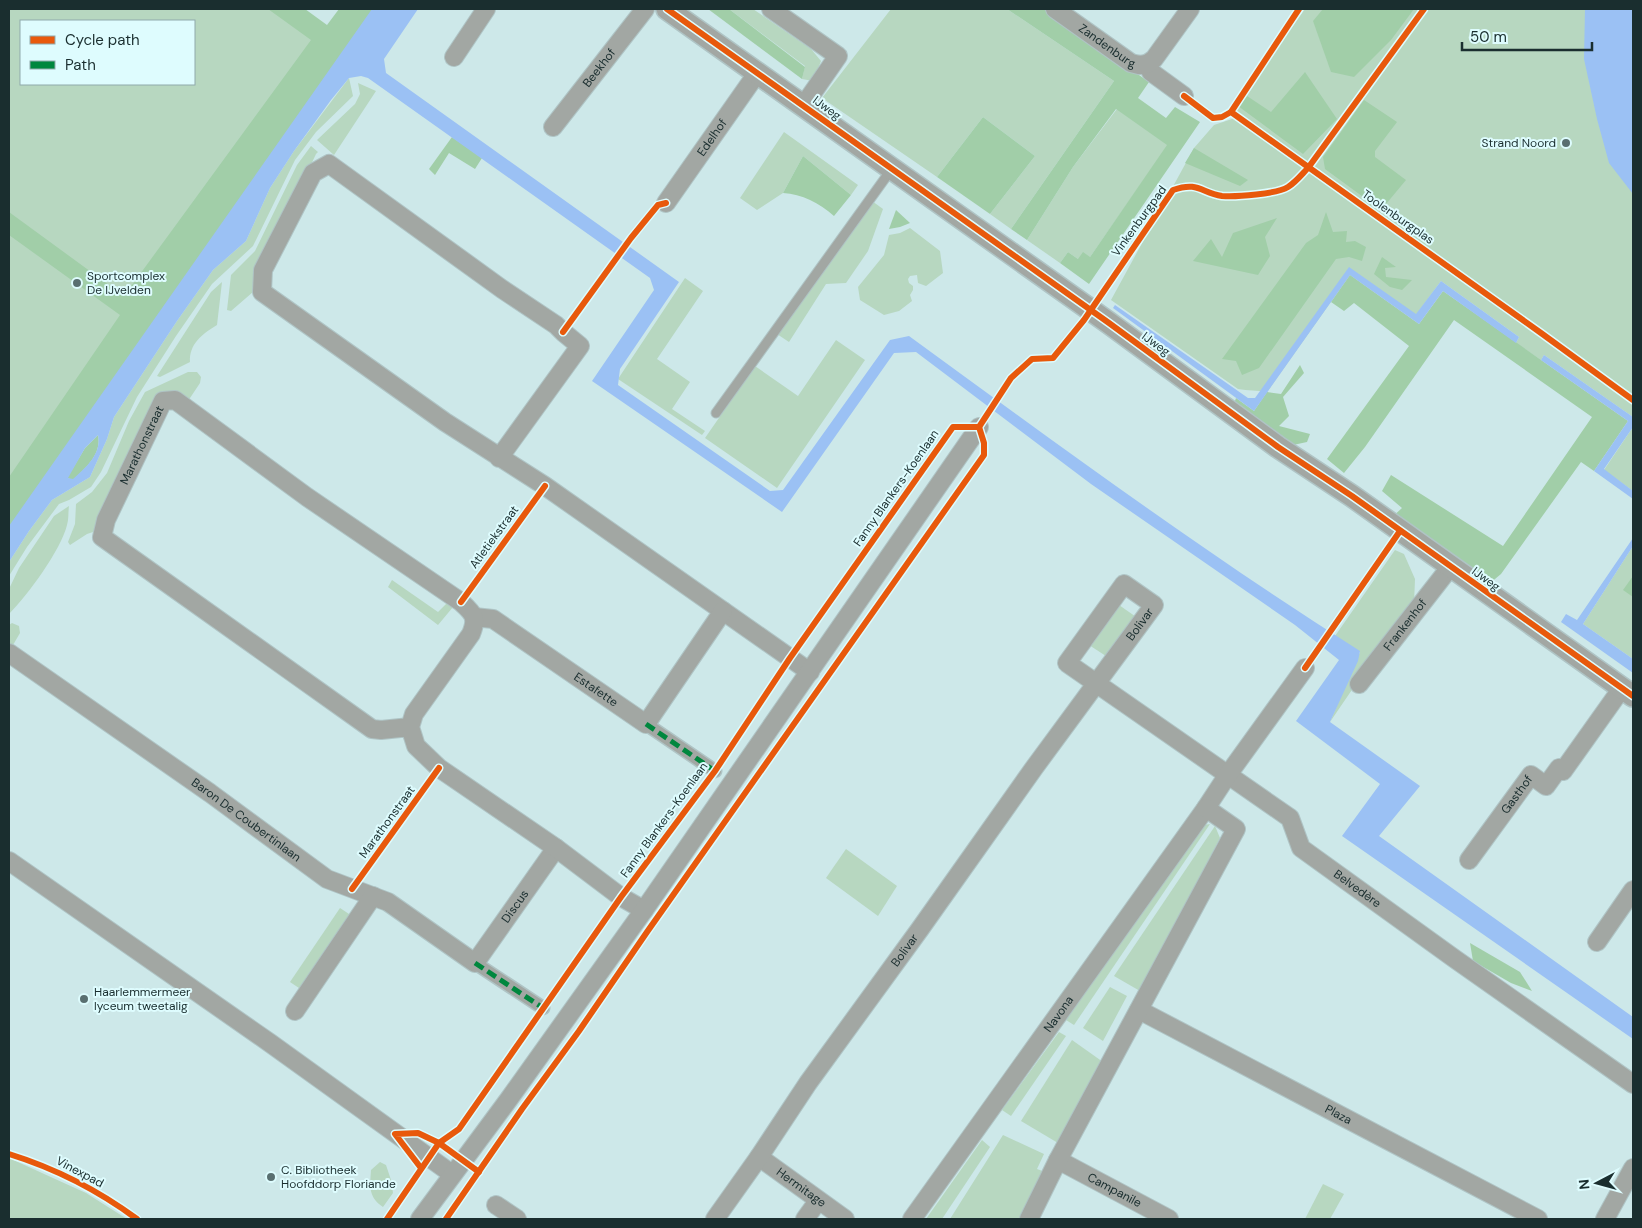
<svg xmlns="http://www.w3.org/2000/svg" width="1642" height="1228" font-family="'DM Sans',sans-serif">
<style>
.green{fill:#b7d7c0;fill-rule:evenodd}
.forest{fill:#a1cea8}
.water{fill:#9bc1f4;fill-rule:evenodd}
.lines{fill:none;stroke-linecap:round;stroke-linejoin:round}
.service-casing{stroke:#afc4c5;stroke-width:11}
.pedestrian-casing{stroke:#afc4c5;stroke-width:15}
.minor-casing{stroke:#afc4c5;stroke-width:20}
.tertiary-casing{stroke:#afc4c5;stroke-width:24}
.service{stroke:#a2a7a3;stroke-width:9}
.pedestrian{stroke:#a2a7a3;stroke-width:12}
.minor{stroke:#a2a7a3;stroke-width:18}
.tertiary{stroke:#a2a7a3;stroke-width:21}
.quiet{stroke:#00873e;stroke-width:5;stroke-dasharray:10 5;stroke-linecap:butt}
.cycleway-casing{stroke:#defcfe;stroke-width:9}
.cycleway{stroke:#e8590c;stroke-width:6}
.poi-dot{fill:#596f70;stroke:#defcfe;stroke-width:2}
.labels{text-anchor:middle;stroke-width:4;stroke-linejoin:round;paint-order:stroke}
.street-label{font-size:12px;fill:#1a2e2f;stroke:#defcfe}
.poi-label{font-size:12px;fill:#1a2e2f;stroke:#defcfe;text-anchor:start}
</style>
<rect width="100%" height="100%" fill="#cde8e9"/>
<!-- green -->
<g class="green">
<path d="M9,9H280L316,34L9,483ZM21,21H194V84H21Z"/>
<polygon points="729,9 753,9 811,49 821,61 813,81 802,79 805,66"/>
<polygon points="891,9 1007,9 1114,81 1011,229 990,214 1035,156 983,117 937,177 822,98"/>
<path d="M1305,9H1633V417L1544,355L1541,360L1516,343L1519,337L1441,281L1413,319L1350,275L1267,392C1257,390 1248,391 1238,389L1111,300L1194,148L1214,125L1232,119L1244,94Z"/>
<polygon points="349,78 353,96 316,132 295,160 253,246 212,284 176,336 137,397 101,472 91,487 69,500 59,504 27,547 9,576 9,562 29,531 52,500 90,477 107,439 114,417 177,321 213,270 246,241 270,188 294,151"/>
<polygon points="358,83 376,91 334,155 317,140 355,104 360,94"/>
<polygon points="1117,109 1168,145 1090,257 1078,259 1068,252 1060,263 1027,240 1073,167"/>
<polygon points="784,132 858,185 851,195 803,156 783,193 757,210 740,198"/>
<polygon points="311,146 318,152 316,154 265,262 253,292 231,311 227,310 231,275 255,251 297,165"/>
<polygon points="872,201 883,209 868,251 846,283 826,284 789,342 777,334"/>
<polygon points="910,228 940,251 943,273 926,286 918,283 917,275 910,276 908,279 909,283 913,286 913,290 910,295 912,301 899,311 884,315 860,300 858,287 884,255 889,235 900,233"/>
<polygon points="685,278 703,291 657,359 690,382 672,409 705,431 702,435 618,379"/>
<path d="M222,282L217,325C202,334 189,344 190,362L160,377L157,376L211,292Z"/>
<polygon points="836,340 865,360 777,488 705,438 755,366 798,396"/>
<polygon points="188,372 197,372 201,377 200,383 188,401 164,393 154,400 93,532 87,534 70,545 68,542 75,524 76,504 92,492 107,473 129,421 145,392"/>
<polygon points="1633,427 1633,491 1604,470"/>
<path d="M69,506C68,512 69,519 67,525C61,550 27,596 9,614V589L19,568L54,516Z"/>
<polygon points="1633,546 1633,659 1583,624"/>
<polygon points="1395,550 1404,554 1415,579 1414,604 1377,653 1330,722 1360,652 1335,636"/>
<polygon points="392,580 438,612 447,603 453,607 438,625 388,587"/>
<polygon points="1119,605 1139,619 1109,658 1089,645"/>
<polygon points="12,623 19,626 20,633 13,645 9,644 9,625"/>
<polygon points="1210,824 1074,1025 1066,1020 1204,825"/>
<polygon points="1215,826 1220,838 1140,991 1114,976"/>
<polygon points="846,849 897,886 878,916 826,878"/>
<polygon points="340,908 352,916 302,990 290,982"/>
<polygon points="1110,987 1127,996 1103,1041 1083,1028"/>
<polygon points="1059,1032 1066,1036 1011,1116 1002,1110"/>
<polygon points="1072,1040 1103,1062 1058,1143 1021,1121"/>
<polygon points="1003,1135 1044,1154 1037,1169 1045,1172 1021,1219 950,1219"/>
<polygon points="982,1140 990,1147 942,1219 926,1219"/>
<polygon points="9,1158 86,1193 127,1219 9,1219"/>
<path d="M380,1162L386,1165L391,1180L393,1193L383,1207C368,1197 370,1186 371,1170Z"/>
<polygon points="1323,1184 1344,1194 1330,1219 1305,1219"/>
</g>
<!-- forest -->
<g class="forest">
<polygon points="268,9 305,9 327,25 339,9 373,9 9,537 9,477 120,315 9,235 9,212 124,296 311,40"/>
<polygon points="708,9 729,9 805,67 802,79"/>
<polygon points="1007,9 1044,9 1149,82 1138,98 1166,118 1175,107 1200,122 1089,284 1060,263 1068,252 1078,259 1083,252 1090,257 1167,145 1116,109 1073,167 1027,240 1011,229 1114,81"/>
<polygon points="1323,9 1414,9 1391,40 1354,77 1331,72 1313,21"/>
<polygon points="1305,72 1337,119 1303,154 1238,106 1244,94 1271,112"/>
<polygon points="1364,100 1397,122 1375,151 1375,157 1406,180 1381,210 1325,169 1323,157"/>
<polygon points="983,117 1035,156 990,214 937,177"/>
<polygon points="452,137 482,158 475,169 449,153 435,175 429,169"/>
<polygon points="1194,148 1248,180 1240,186 1185,163"/>
<path d="M803,156L851,195L834,216C819,203 802,194 783,193Z"/>
<polygon points="896,210 910,223 900,227 889,229"/>
<polygon points="1326,212 1333,232 1347,231 1346,242 1355,241 1366,247 1362,261 1349,257 1336,259 1259,368 1242,375 1236,361 1222,359 1306,243 1318,235"/>
<polygon points="1277,218 1265,237 1270,256 1258,275 1193,261 1211,239 1222,257 1233,233"/>
<polygon points="1382,257 1396,267 1385,268 1386,277 1412,280 1402,290 1390,287 1374,274"/>
<polygon points="1350,275 1419,324 1443,291 1628,421 1594,471 1581,462 1501,574 1489,584 1390,519 1402,508 1382,491 1391,475 1503,546 1592,417 1454,320 1365,447 1344,473 1327,459 1409,346 1354,303 1344,311 1331,302"/>
<polygon points="1300,365 1304,373 1283,397 1289,416 1279,426 1310,434 1307,442 1293,445 1234,404 1236,398 1254,411 1267,392 1281,394"/>
<path d="M98,435C102,454 86,468 73,480L67,478L85,448Z"/>
<polygon points="1633,576 1633,597 1623,590"/>
<polygon points="1470,943 1520,972 1532,991 1511,983 1473,961"/>
</g>
<!-- water -->
<g class="water">
<path d="M372,9H418L384,59L386,73L679,282L620,369L618,385L770,491L783,490L890,340L909,336C1057,444 1205,553 1360,651L1358,661L1330,722L1420,786L1379,836L1633,1017V1039L1342,836L1380,784L1296,721L1339,660L1295,625L1091,484L916,352L894,353L782,512L592,381L654,290L650,278L368,78L361,76L349,78L331,100L294,151L270,188L246,241L213,270L177,321L114,417L107,439L90,477L52,500L29,531L9,562V526ZM98,435C102,454 85,468 73,479L68,478L85,448Z"/>
<polygon points="1585,9 1633,9 1633,194 1609,163 1597,119 1584,59"/>
<polygon points="1349,267 1416,314 1441,281 1519,337 1516,343 1443,291 1419,324 1350,275 1254,411 1113,308 1115,305 1248,398 1255,398"/>
<polygon points="1544,355 1633,417 1633,427 1604,469 1633,491 1633,499 1594,471 1628,421 1541,360"/>
<polygon points="1633,538 1633,546 1583,624 1633,659 1633,673 1561,622 1566,614 1577,620"/>
</g>
<g class="lines">
<defs>
<polyline id="service" points="716,413 891,170"/>
<g id="pedestrian">
<polyline points="646,724 715,771"/>
<polyline points="475,963 543,1008"/>
</g>
<g id="minor">
<polyline points="771,9 838,56 804,105"/>
<path id="s1" d="M1055,9L1131,63L1139,65L1147,64L1151,72L1184,96"/>
<polyline points="454,57 486,9"/>
<polyline points="1147,64 1154,59 1190,9"/>
<path id="s2" d="M553,127L645,9"/>
<path id="s3" d="M666,203L758,72"/>
<polyline points="499,458 580,346 563,332 556,325 502,289 329,164 313,173 263,270 262,292 445,422 545,486 810,672"/>
<path id="s4" d="M474,617L493,619L646,724L723,611"/>
<path id="s5" d="M9,653L210,793L327,879L388,902L475,963L556,848"/>
<path id="s6" d="M1359,684L1451,566"/>
<path id="s7" d="M410,727L381,730L372,729L102,537L106,520L163,401L175,400L307,497L461,602C473,613 478,617 471,634L414,714L410,727L416,746L439,768L556,848L621,897L644,910"/>
<path id="s8" d="M1469,860L1531,775L1546,786L1559,768L1563,771L1622,688"/>
<polyline points="9,861 270,1043 452,1174"/>
<polyline points="1597,942 1633,890"/>
<path id="s9" d="M1139,1010L1538,1219"/>
<polyline points="295,1011 373,896"/>
<path id="s10" d="M759,1157L845,1219"/>
<path id="s11" d="M1058,1160L1169,1219"/>
<polyline points="496,1205 517,1219"/>
<polyline points="420,1219 509,1099 644,910 979,427"/>
<path id="s12" d="M715,1219L759,1157L808,1083L920,929L1034,768L1154,605L1124,584L1067,663L1290,818L1301,848L1455,959L1633,1084"/>
<polyline points="805,1219 818,1201"/>
<path id="s13" d="M912,1219L1206,808L1227,776L1305,668"/>
<polyline points="1029,1219 1058,1160 1236,829 1206,808"/>
<polyline points="1605,1219 1633,1168"/>
</g>
<polyline id="tertiary" points="667,9 1109,323 1278,447 1352,496 1633,696"/>
</defs>
<!-- service casing -->
<use href="#service" class="service-casing"/>
<!-- pedestrian casing -->
<use href="#pedestrian" class="pedestrian-casing"/>
<!-- minor casing -->
<use href="#minor" class="minor-casing"/>
<!-- tertiary casing -->
<use href="#tertiary" class="tertiary-casing"/>
<!-- service -->
<use href="#service" class="service"/>
<!-- pedestrian -->
<use href="#pedestrian" class="pedestrian"/>
<!-- minor -->
<use href="#minor" class="minor"/>
<!-- tertiary -->
<use href="#tertiary" class="tertiary"/>
<!-- quiet -->
<g class="quiet">
<polyline points="646,724 715,771"/>
<polyline points="475,963 543,1008"/>
</g>
<defs>
<g id="cycleway">
<polyline points="667,9 1109,323 1278,447 1352,496 1633,696"/>
<polyline points="1184,96 1213,118 1222,117 1231,112 1541,333 1633,400"/>
<polyline points="1231,112 1299,9"/>
<polyline points="563,332 631,238 658,205 666,203"/>
<path d="M979,427L1011,378L1032,359L1053,358L1084,320L1173,190C1199,181 1201,193 1222,196C1236,197 1277,194 1288,187C1296,182 1302,174 1308,168L1424,9"/>
<polyline points="461,602 545,486"/>
<polyline points="1305,668 1400,531"/>
<polyline points="352,889 439,768"/>
<path d="M9,1154C54,1168 99,1191 137,1219"/>
<polyline points="421,1168 395,1134 418,1133 439,1143 479,1172"/>
<polyline points="387,1219 439,1143 459,1129 621,897 715,771 790,658 953,427 979,427"/>
<polyline points="446,1219 522,1109 579,1031 647,932 984,455 984,443 979,427"/>
</g>
</defs>
<!-- cycleway casing -->
<use href="#cycleway" class="cycleway-casing"/>
<!-- cycleway -->
<use href="#cycleway" class="cycleway"/>
</g>
<!-- markers -->
<g class="poi-dot">
<circle cx="1566" cy="143" r="5"/>
<circle cx="77" cy="283" r="5"/>
<circle cx="84" cy="999" r="5"/>
<circle cx="271" cy="1177" r="5"/>
</g>
<g class="labels">
<!-- street labels -->
<g class="street-label">
<text dy="4" stroke="none"><textPath href="#s1" startOffset="64">Zandenburg</textPath></text>
<text dy="4" stroke="none"><textPath href="#s2" startOffset="75">Beekhof</textPath></text>
<text transform="translate(827 108) rotate(36)" y="4">IJweg</text>
<text dy="4" stroke="none"><textPath href="#s3" startOffset="80">Edelhof</textPath></text>
<text transform="translate(1398 217) rotate(35)" y="4">Toolenburgplas</text>
<text transform="translate(1139 221) rotate(-54)" y="4">Vinkenburgpad</text>
<text transform="translate(1156 344) rotate(36)" y="4">IJweg</text>
<text dy="4" stroke="none"><textPath href="#s7" startOffset="470">Marathonstraat</textPath></text>
<text transform="translate(896 488) rotate(-55)" y="4">Fanny Blankers-Koenlaan</text>
<text transform="translate(494 537) rotate(-54)" y="4">Atletiekstraat</text>
<text transform="translate(1486 579) rotate(36)" y="4">IJweg</text>
<text dy="4" stroke="none"><textPath href="#s12" startOffset="731">Bolivar</textPath></text>
<text dy="4" stroke="none"><textPath href="#s6" startOffset="75">Frankenhof</textPath></text>
<text dy="4" stroke="none"><textPath href="#s4" startOffset="144">Estafette</textPath></text>
<text dy="4" stroke="none"><textPath href="#s8" startOffset="81">Gasthof</textPath></text>
<text dy="4" stroke="none"><textPath href="#s5" startOffset="290">Baron De Coubertinlaan</textPath></text>
<text transform="translate(664 820) rotate(-54)" y="4">Fanny Blankers-Koenlaan</text>
<text transform="translate(387 822) rotate(-54)" y="4">Marathonstraat</text>
<text dy="4" stroke="none"><textPath href="#s12" startOffset="1262">Belvedère</textPath></text>
<text dy="4" stroke="none"><textPath href="#s5" startOffset="631">Discus</textPath></text>
<text dy="4" stroke="none"><textPath href="#s12" startOffset="329">Bolivar</textPath></text>
<text dy="4" stroke="none"><textPath href="#s13" startOffset="252">Navona</textPath></text>
<text dy="4" stroke="none"><textPath href="#s9" startOffset="225">Plaza</textPath></text>
<text transform="translate(80 1172) rotate(28)" y="4">Vinexpad</text>
<text dy="4" stroke="none"><textPath href="#s10" startOffset="52">Hermitage</textPath></text>
<text dy="4" stroke="none"><textPath href="#s11" startOffset="64">Campanile</textPath></text>
</g>
<!-- poi labels -->
<g class="poi-label">
<text x="1556" y="147" text-anchor="end">Strand Noord</text>
<text x="87" y="280">Sportcomplex<tspan x="87" dy="14">De IJvelden</tspan></text>
<text x="94" y="996">Haarlemmermeer<tspan x="94" dy="14">lyceum tweetalig</tspan></text>
<text x="281" y="1174">C. Bibliotheek<tspan x="281" dy="14">Hoofddorp Floriande</tspan></text>
</g>
</g>
<!-- border -->
<rect width="1642" height="1228" fill="none" stroke="#1a2e2f" stroke-width="20"/>
<!-- legend -->
<rect x="20" y="20" width="175" height="65" fill="#defcfe" stroke="#90aaab"/>
<rect x="30" y="36" width="25" height="8" fill="#e8590c" stroke="#90aaab"/>
<text x="65" y="45" font-size="15" fill="#1a2e2f">Cycle path</text>
<rect x="30" y="61" width="25" height="8" fill="#00873e" stroke="#90aaab"/>
<text x="65" y="70" font-size="15" fill="#1a2e2f">Path</text>
<!-- north arrow -->
<g transform="translate(1597 1183) rotate(264)" stroke="#defcfe" stroke-width="4" paint-order="stroke">
<path d="M0-4L9 19L0 12L-9 19Z" fill="#1a2e2f"/>
<text y="-8" font-size="14" font-weight="bold" text-anchor="middle" fill="#1a2e2f">N</text>
</g>
<!-- scale -->
<path d="M1462 42v8h130v-8" fill="none" stroke="#1a2e2f" stroke-width="2.5"/>
<text x="1470" y="42" font-size="15" fill="#1a2e2f" stroke="#defcfe" stroke-width="4" paint-order="stroke">50 m</text>
</svg>
